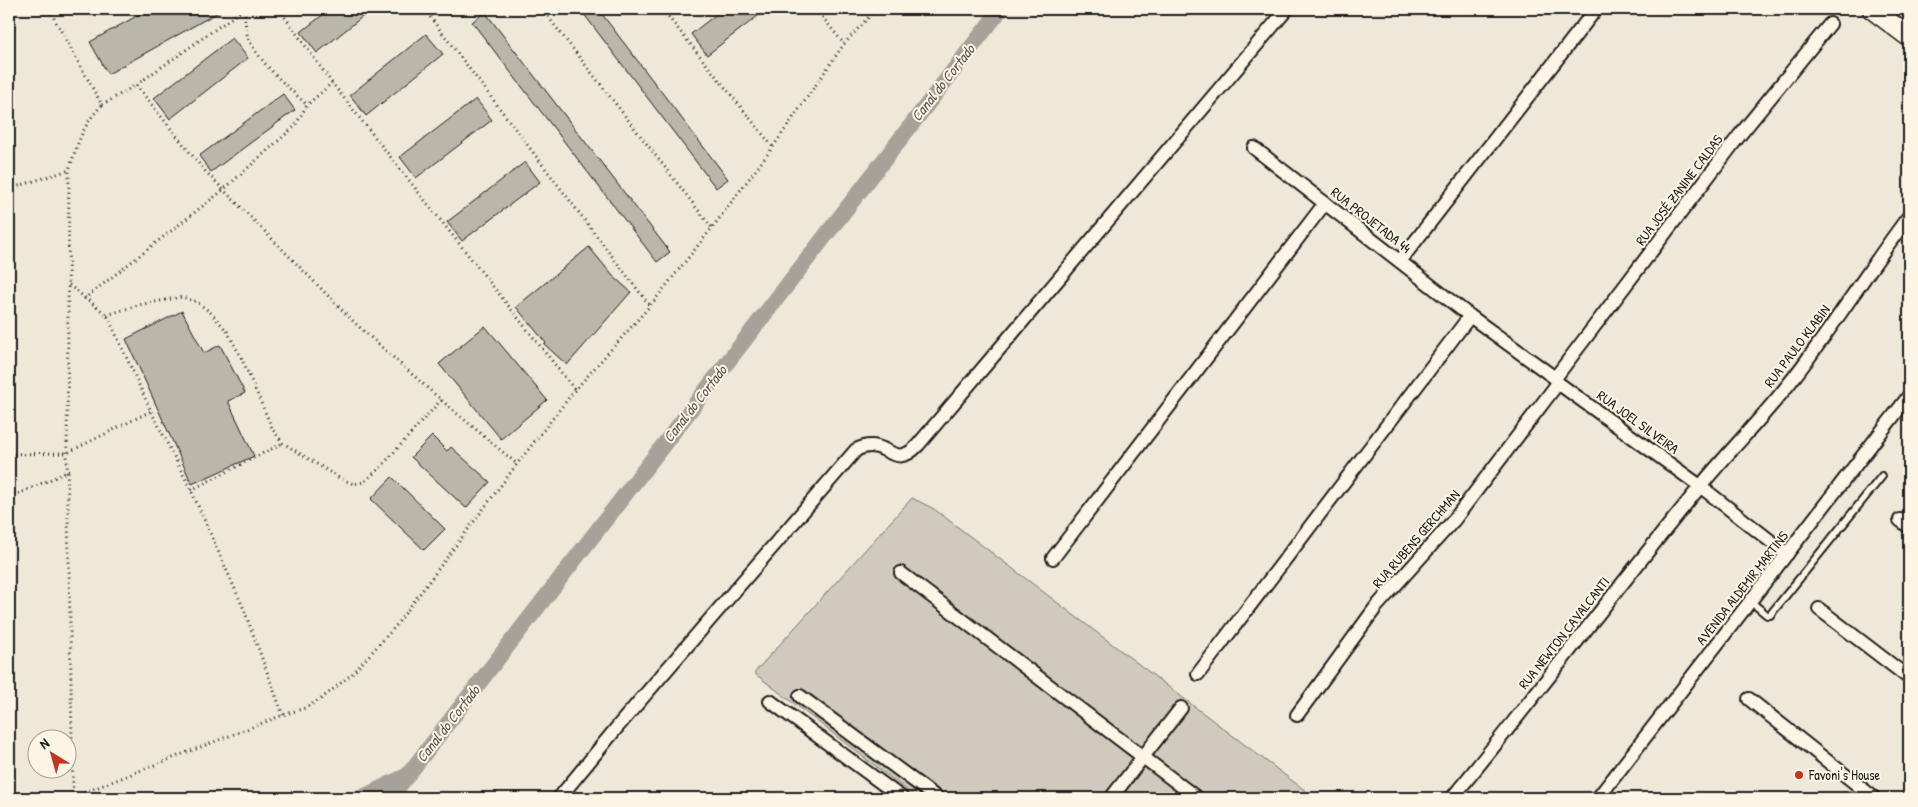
<svg xmlns="http://www.w3.org/2000/svg" width="1918" height="807" font-family="'Patrick Hand',sans-serif">
<style>
.green{fill:#cfcabd;stroke:#76736c}
.lines{fill:none;stroke-linecap:round;stroke-linejoin:round}
.canal{stroke:#a7a299;stroke-width:16}
.building{fill:#bab6aa;stroke:#1c1c1c}
.lane-casing{stroke:#1c1c1c;stroke-width:10}
.street-casing{stroke:#1c1c1c;stroke-width:16}
.secondary-casing{stroke:#1c1c1c;stroke-width:22}
.path{stroke:#1c1c1c;stroke-width:3;stroke-dasharray:1 4;stroke-linecap:butt}
.lane{stroke:#fcf5e5;stroke-width:6}
.street{stroke:#fcf5e5;stroke-width:12}
.secondary{stroke:#fcf5e5;stroke-width:19}
.poi-dot{fill:#c8321e;stroke:#fcf5e5;stroke-width:2}
.labels{text-anchor:middle;stroke-width:4;stroke-linejoin:round;paint-order:stroke}
.street-label{font-size:14px;fill:#1c1c1c;stroke:#fcf5e5}
.poi-label{font-size:14px;fill:#1c1c1c;stroke:#fcf5e5;text-anchor:start}
.water-label{font-size:15px;font-style:italic;fill:#5b5854;stroke:#fcf5e5}
</style>
<rect width="100%" height="100%" fill="#eee8d9"/>
<filter id="ink" filterUnits="userSpaceOnUse"><feTurbulence type="fractalNoise" baseFrequency=".02" numOctaves="2"/><feDisplacementMap in="SourceGraphic" scale="10" xChannelSelector="R" yChannelSelector="G"/><feConvolveMatrix kernelMatrix="1 2 1 2 8 2 1 2 1" color-interpolation-filters="sRGB"/></filter>
<g filter="url(#ink)">
<!-- green -->
<polygon class="green" points="912,498 934,509 1315,798 917,798 754,673"/>
<g class="lines">
<!-- canal -->
<g class="canal">
<polyline points="361,798 406,776"/>
<polyline points="390,798 1001,9"/>
</g>
</g>
<!-- building -->
<g class="building">
<polygon points="149,9 224,9 108,74 90,42"/>
<polygon points="330,9 372,9 317,53 301,32"/>
<polygon points="580,9 598,9 728,179 716,188"/>
<polygon points="723,9 767,9 707,55 691,34"/>
<polygon points="485,12 670,252 657,262 472,22"/>
<polygon points="426,34 443,54 366,116 350,95"/>
<polygon points="232,38 248,58 170,119 154,98"/>
<polygon points="283,94 295,110 211,172 199,156"/>
<polygon points="476,99 492,120 416,178 400,157"/>
<polygon points="525,162 540,182 462,241 447,222"/>
<polygon points="589,247 613,276 631,292 567,365 544,344 546,343 516,307"/>
<polygon points="182,311 204,353 220,345 245,393 228,401 254,456 192,484 126,339"/>
<polygon points="485,326 547,400 501,439 439,364"/>
<polygon points="432,436 447,451 451,447 490,482 466,508 411,457"/>
<polygon points="392,477 445,529 424,550 371,499"/>
</g>
<g class="lines">
<defs>
<polyline id="lane" points="1750,601 1767,615 1770,615 1882,476"/>
<g id="street">
<polyline points="1254,148 1470,316 1555,378 1558,383 1700,486 1787,554"/>
<polyline points="1400,261 1596,9"/>
<polyline points="1555,378 1739,136 1830,24"/>
<polyline points="1900,520 1909,527"/>
<polyline points="1053,558 1325,203"/>
<polyline points="901,573 1197,798"/>
<polyline points="1819,609 1909,678"/>
<polyline points="1198,674 1470,316"/>
<polyline points="800,696 937,798"/>
<polyline points="1749,699 1874,798"/>
<polyline points="770,701 902,798"/>
<polyline points="1297,715 1376,607 1454,520 1558,383"/>
<path d="M559,798L619,725L856,450C887,434 892,473 918,445L1287,9"/>
<polyline points="1111,798 1181,708"/>
<path d="M1452,798C1536,696 1615,590 1699,488C1727,453 1760,421 1788,385C1831,331 1867,271 1909,216"/>
<polyline points="1598,798 1909,396"/>
</g>
<polyline id="secondary" points="1872,9 1909,37"/>
</defs>
<!-- lane casing -->
<use href="#lane" class="lane-casing"/>
<!-- street casing -->
<use href="#street" class="street-casing"/>
<!-- secondary casing -->
<use href="#secondary" class="secondary-casing"/>
<!-- path -->
<g class="path">
<path d="M49,9L102,105C83,124 77,145 69,170L67,453L73,797"/>
<path d="M245,9C245,19 245,30 249,40C261,64 288,87 307,105"/>
<polyline points="279,9 332,83 575,390"/>
<polyline points="424,9 650,306"/>
<polyline points="542,9 712,228"/>
<polyline points="662,9 773,147"/>
<polyline points="816,9 844,44"/>
<polyline points="136,85 204,170 357,325 441,400 517,464"/>
<polyline points="102,105 136,85 244,9"/>
<polyline points="9,189 69,170"/>
<polyline points="69,285 107,315 151,411 191,490 243,607 283,715"/>
<polyline points="84,299 222,191 295,126 307,105 332,83"/>
<polyline points="107,315 138,305 182,297 197,302 210,312 227,331 241,357 273,430 283,443 341,479 354,484 364,482 379,469 441,400"/>
<polyline points="9,454 67,453 151,411"/>
<polyline points="191,490 283,443"/>
<polyline points="9,498 69,471"/>
<polyline points="70,798 283,715 305,708 321,699 352,674 394,628 517,464 575,390 650,306 712,228 773,147 844,44 876,9"/>
</g>
<!-- lane -->
<use href="#lane" class="lane"/>
<!-- street -->
<use href="#street" class="street"/>
<!-- secondary -->
<use href="#secondary" class="secondary"/>
</g>
</g>
<!-- markers -->
<circle class="poi-dot" cx="1799" cy="775" r="5"/>
<g class="labels">
<!-- street labels -->
<g class="street-label">
<text transform="translate(1679 190) rotate(-53)" y="5">RUA JOSÉ ZANINE CALDAS</text>
<text transform="translate(1371 220) rotate(38)" y="5">RUA PROJETADA 44</text>
<text transform="translate(1797 346) rotate(-53)" y="5">RUA PAULO KLABIN</text>
<text transform="translate(1638 422) rotate(36)" y="5">RUA JOEL SILVEIRA</text>
<text transform="translate(1416 539) rotate(-49)" y="5">RUA RUBENS GERCHMAN</text>
<text transform="translate(1742 588) rotate(-52)" y="5">AVENIDA ALDEMIR MARTINS</text>
<text transform="translate(1564 633) rotate(-52)" y="5">RUA NEWTON CAVALCANTI</text>
</g>
<!-- poi labels -->
<g class="poi-label">
<text x="1809" y="780">Favoni's House</text>
</g>
<!-- water labels -->
<g class="water-label">
<text transform="translate(943 83) rotate(-52)" y="5">Canal do Cortado</text>
<text transform="translate(695 404) rotate(-52)" y="5">Canal do Cortado</text>
<text transform="translate(448 724) rotate(-52)" y="5">Canal do Cortado</text>
</g>
</g>
<!-- margin -->
<rect width="1918" height="807" fill="none" stroke="#fcf5e5" stroke-width="30"/>
<rect x="15" y="15" width="1888" height="777" fill="none" stroke="#1c1c1c" stroke-width="2" filter="url(#ink)"/>
<!-- north arrow -->
<g transform="translate(52 754) rotate(323)"><circle r="24" fill="#fcf5e5" stroke="#a29e95"/>
<path d="M0-4L9 19L0 12L-9 19Z" fill="#c8321e"/>
<text y="-8" font-size="14" font-weight="bold" text-anchor="middle" fill="#1c1c1c">N</text>
</g>
</svg>
